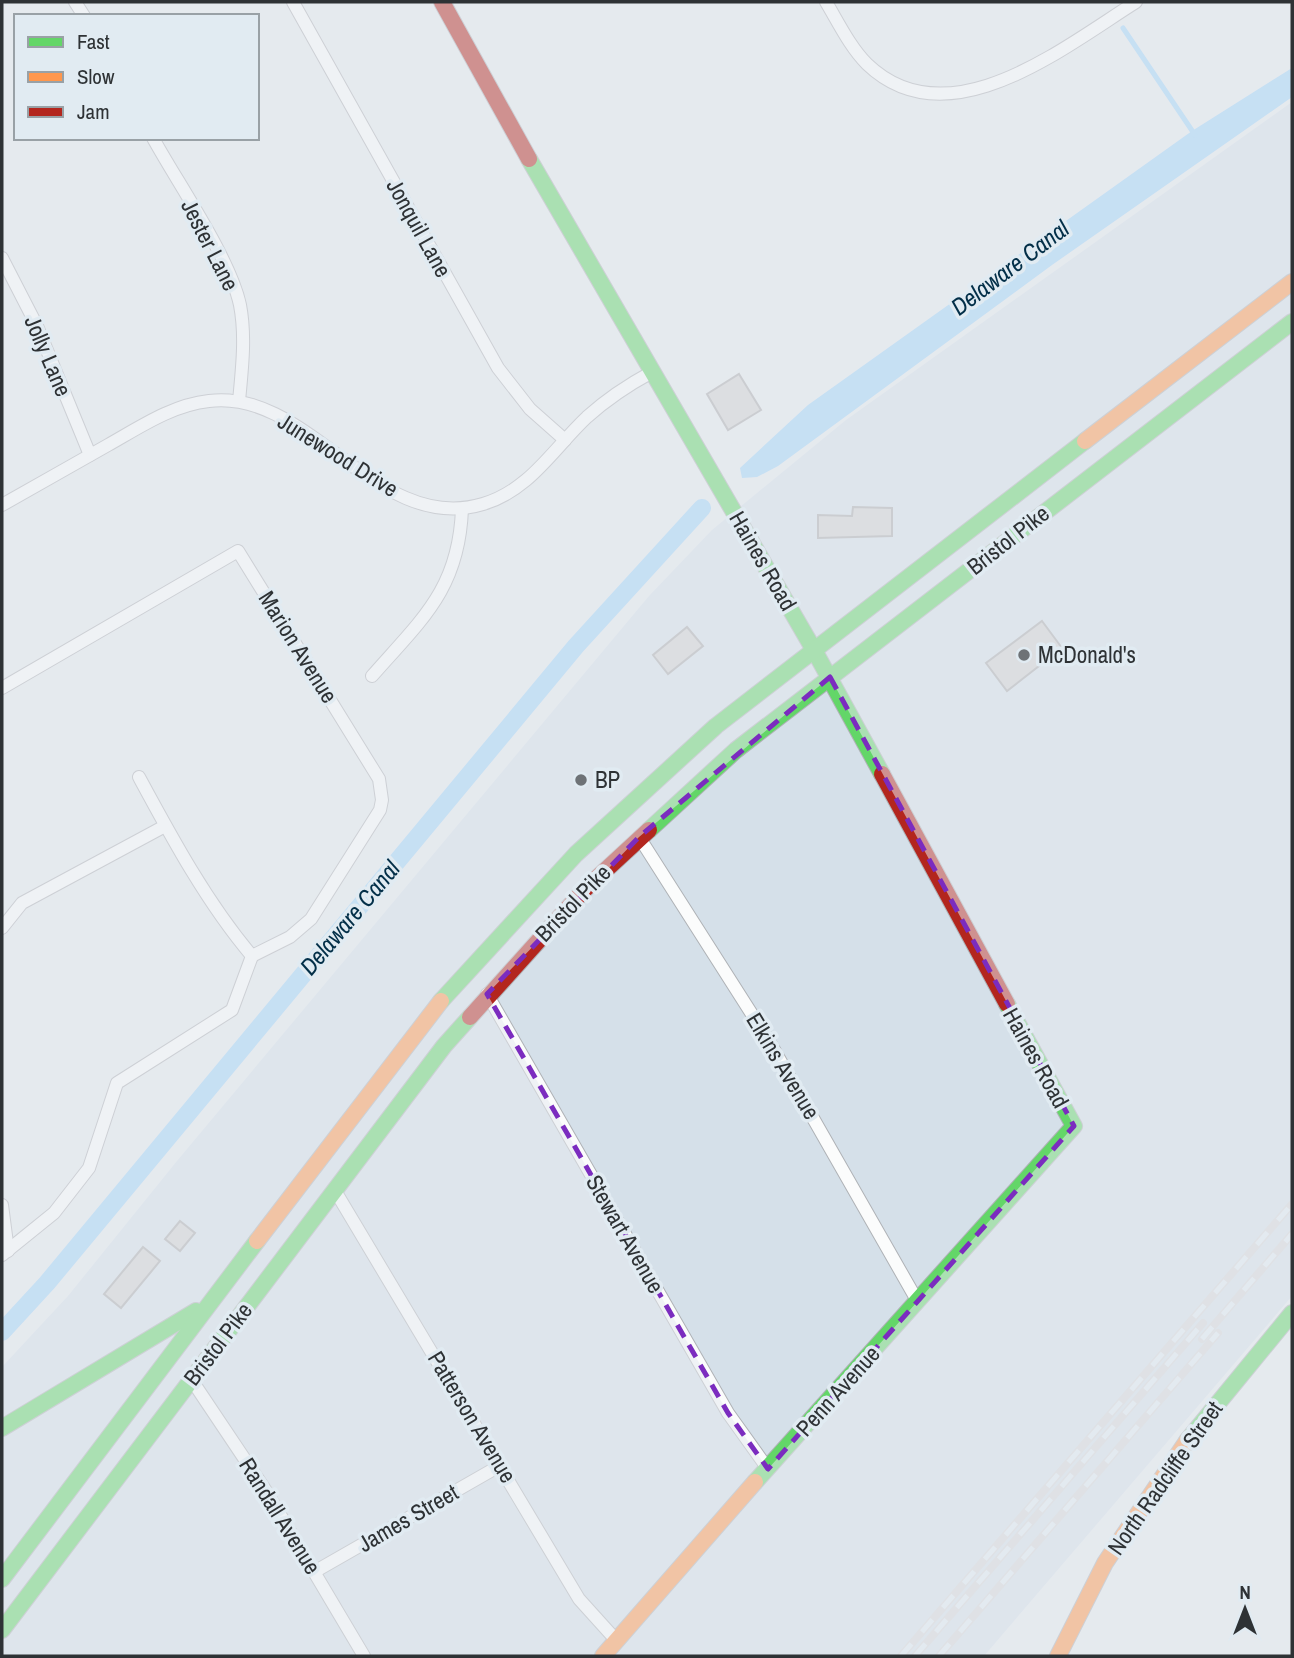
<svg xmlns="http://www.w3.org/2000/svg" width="1294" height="1658" font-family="'Archivo Narrow',sans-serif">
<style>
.built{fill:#d5e0e9}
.water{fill:#9fd4f9}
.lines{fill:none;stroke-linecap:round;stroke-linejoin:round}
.stream{stroke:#9fd4f9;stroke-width:5}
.canal{stroke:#9fd4f9;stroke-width:18}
.building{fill:#d0d0d0;stroke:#abacad;stroke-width:2}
.street-casing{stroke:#afb2b6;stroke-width:14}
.fast-casing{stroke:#afb2b6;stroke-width:18}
.slow-casing{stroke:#afb2b6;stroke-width:18}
.jam-casing{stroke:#afb2b6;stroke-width:18}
.street{stroke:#fbfcfc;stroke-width:12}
.fast{stroke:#63d668;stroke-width:16}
.slow{stroke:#ff974d;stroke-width:16}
.jam{stroke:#b3261e;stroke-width:16}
.rail-casing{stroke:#d7d8da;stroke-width:8}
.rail{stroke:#e1ebf2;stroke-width:5;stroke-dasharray:16;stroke-linecap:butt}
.marked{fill:none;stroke:#7b2cbf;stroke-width:5;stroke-dasharray:14 9;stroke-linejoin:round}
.poi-dot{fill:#6e7276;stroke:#e1ebf2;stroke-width:2.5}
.labels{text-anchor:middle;stroke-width:7;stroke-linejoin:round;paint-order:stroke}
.street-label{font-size:23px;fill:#2e3235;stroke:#e1ebf2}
.poi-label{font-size:23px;fill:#2e3235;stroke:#e1ebf2;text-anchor:start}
.water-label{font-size:24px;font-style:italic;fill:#032f48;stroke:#e1ebf2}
</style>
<rect width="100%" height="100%" fill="#e5eaee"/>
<!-- built -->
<polygon class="built" points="1292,102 1292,1296 984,1656 2,1656 2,1367 68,1296 177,1161 649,596 712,530 846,420"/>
<!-- water -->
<polygon class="water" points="1292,68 1292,97 1052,265 778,466 757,477 742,478 740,468 808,405 1192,131"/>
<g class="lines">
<!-- stream -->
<polyline class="stream" points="1123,28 1195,135"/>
<!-- canal -->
<polyline class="canal" points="2,1332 47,1283 576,646 702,508"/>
</g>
<!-- building -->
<g class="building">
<polygon points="739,374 761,410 728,430 707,394"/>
<polygon points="853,507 892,508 892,536 818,538 818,515 852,516"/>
<polygon points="1042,621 1062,648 1007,691 986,663"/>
<polygon points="687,627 703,646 668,674 653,655"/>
<polygon points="180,1221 195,1233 180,1251 165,1239"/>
<polygon points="143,1247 160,1261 121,1308 104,1294"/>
</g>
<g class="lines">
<defs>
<g id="street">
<polyline points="75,2 84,16"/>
<polyline points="293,2 498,368 530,409 565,440"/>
<path d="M826,2C838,22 850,47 867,64C948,142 1064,47 1136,2"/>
<path d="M153,138C177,182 230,258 240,305C246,336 242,369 239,401"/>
<polyline points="2,258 37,326 90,455"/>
<path d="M2,505C37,485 73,465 108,445C140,427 172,405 209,401C309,388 377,536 483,504C530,490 553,449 587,417C607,399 628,385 652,372"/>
<path d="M372,676C422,619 459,589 462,509"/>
<path d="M2,688L238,551L379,779L382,800L380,810L311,919L290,937L252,956C207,903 172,838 139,777"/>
<polyline points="639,837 769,1041 918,1302"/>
<polyline points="2,928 22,903 165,826"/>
<polyline points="487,994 728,1413 768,1469"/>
<polyline points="334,1189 579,1599 616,1640"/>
<polyline points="2,1205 8,1251"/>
<polyline points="2,1255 54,1213 89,1168 117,1083 232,1010 252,956"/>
<polyline points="191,1379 266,1491 364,1656"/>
<polyline points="314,1572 501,1465"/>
</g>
<g id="fast">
<polyline points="529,159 814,650 882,774"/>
<polyline points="649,830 736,750 1292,322"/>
<polyline points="441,1001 576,854 716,726 1085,441"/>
<polyline points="2,1428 196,1311"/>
<polyline points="1187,1441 1292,1313"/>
<polyline points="755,1482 1074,1126 1007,1004"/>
<polyline points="2,1579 257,1241"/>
<polyline points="2,1630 444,1046 470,1017"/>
</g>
<g id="slow">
<polyline points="1085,441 1292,282"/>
<polyline points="257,1241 441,1001"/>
<polyline points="603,1656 755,1482"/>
<polyline points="1058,1656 1105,1563 1187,1441"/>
</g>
<g id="jam">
<polyline points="442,2 529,159"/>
<polyline points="882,774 1007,1004"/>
<polyline points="470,1017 584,890 649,830"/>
</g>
</defs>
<!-- street casing -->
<use href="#street" class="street-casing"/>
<!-- fast casing -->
<use href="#fast" class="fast-casing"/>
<!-- slow casing -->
<use href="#slow" class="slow-casing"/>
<!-- jam casing -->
<use href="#jam" class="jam-casing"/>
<!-- street -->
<use href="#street" class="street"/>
<!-- fast -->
<use href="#fast" class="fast"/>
<!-- slow -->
<use href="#slow" class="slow"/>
<!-- jam -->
<use href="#jam" class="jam"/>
<defs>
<g id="rail">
<polyline points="1202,1339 1292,1234"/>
<polyline points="901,1656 1292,1204"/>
<polyline points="915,1656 1203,1323"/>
<polyline points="939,1656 1218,1333"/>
</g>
</defs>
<!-- rail casing -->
<use href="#rail" class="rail-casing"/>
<!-- rail -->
<use href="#rail" class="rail"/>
</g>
<!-- marked area -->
<path d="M0 0H1294V1658H0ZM830,677L1074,1126L768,1469L728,1413L487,994L639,837Z" fill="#e5eaee" fill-opacity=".55" fill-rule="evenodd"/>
<path class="marked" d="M830,677L1074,1126L768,1469L728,1413L487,994L639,837Z"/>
<!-- markers -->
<g class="poi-dot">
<circle cx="1024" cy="655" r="7"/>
<circle cx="581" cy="780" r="7"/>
</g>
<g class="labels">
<!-- street labels -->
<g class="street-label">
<text transform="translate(419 228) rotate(61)" y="8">Jonquil Lane</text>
<text transform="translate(210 245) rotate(63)" y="8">Jester Lane</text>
<text transform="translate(48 356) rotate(67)" y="8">Jolly Lane</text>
<text transform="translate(338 455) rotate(32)" y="8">Junewood Drive</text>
<text transform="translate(1008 540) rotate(-38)" y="8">Bristol Pike</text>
<text transform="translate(763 561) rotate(60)" y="8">Haines Road</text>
<text transform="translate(298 647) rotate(58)" y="8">Marion Avenue</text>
<text transform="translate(573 903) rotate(-46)" y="8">Bristol Pike</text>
<text transform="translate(1036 1058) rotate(61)" y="8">Haines Road</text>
<text transform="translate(783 1066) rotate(59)" y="8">Elkins Avenue</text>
<text transform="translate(625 1234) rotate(60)" y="8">Stewart Avenue</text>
<text transform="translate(218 1344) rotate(-53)" y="8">Bristol Pike</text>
<text transform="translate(838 1391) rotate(-48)" y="8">Penn Avenue</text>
<text transform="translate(472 1417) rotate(59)" y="8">Patterson Avenue</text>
<text transform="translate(1165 1478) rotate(-55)" y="8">North Radcliffe Street</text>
<text transform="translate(280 1516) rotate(58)" y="8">Randall Avenue</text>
<text transform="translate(408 1518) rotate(-30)" y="8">James Street</text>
</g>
<!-- poi labels -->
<g class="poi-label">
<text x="1038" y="663">McDonald's</text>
<text x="595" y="788">BP</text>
</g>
<!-- water labels -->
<g class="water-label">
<text transform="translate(1010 268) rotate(-37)" y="8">Delaware Canal</text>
<text transform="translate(350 918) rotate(-50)" y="8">Delaware Canal</text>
</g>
</g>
<!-- border -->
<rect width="1294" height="1658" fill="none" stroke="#2e3235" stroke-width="7"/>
<!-- legend -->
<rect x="14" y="14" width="245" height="126" fill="#e1ebf2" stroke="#99a1a6" stroke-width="2"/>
<rect x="28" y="37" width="35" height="10" fill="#63d668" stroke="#99a1a6" stroke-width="2"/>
<text x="77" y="49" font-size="21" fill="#2e3235">Fast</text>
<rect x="28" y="72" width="35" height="10" fill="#ff974d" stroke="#99a1a6" stroke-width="2"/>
<text x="77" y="84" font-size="21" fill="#2e3235">Slow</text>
<rect x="28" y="107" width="35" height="10" fill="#b3261e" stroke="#99a1a6" stroke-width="2"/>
<text x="77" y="119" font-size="21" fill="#2e3235">Jam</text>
<!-- north arrow -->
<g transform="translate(1245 1609)" stroke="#e1ebf2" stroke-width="5" paint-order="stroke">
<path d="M0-5L12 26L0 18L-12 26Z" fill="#2e3235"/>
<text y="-10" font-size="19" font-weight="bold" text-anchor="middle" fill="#2e3235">N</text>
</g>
</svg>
